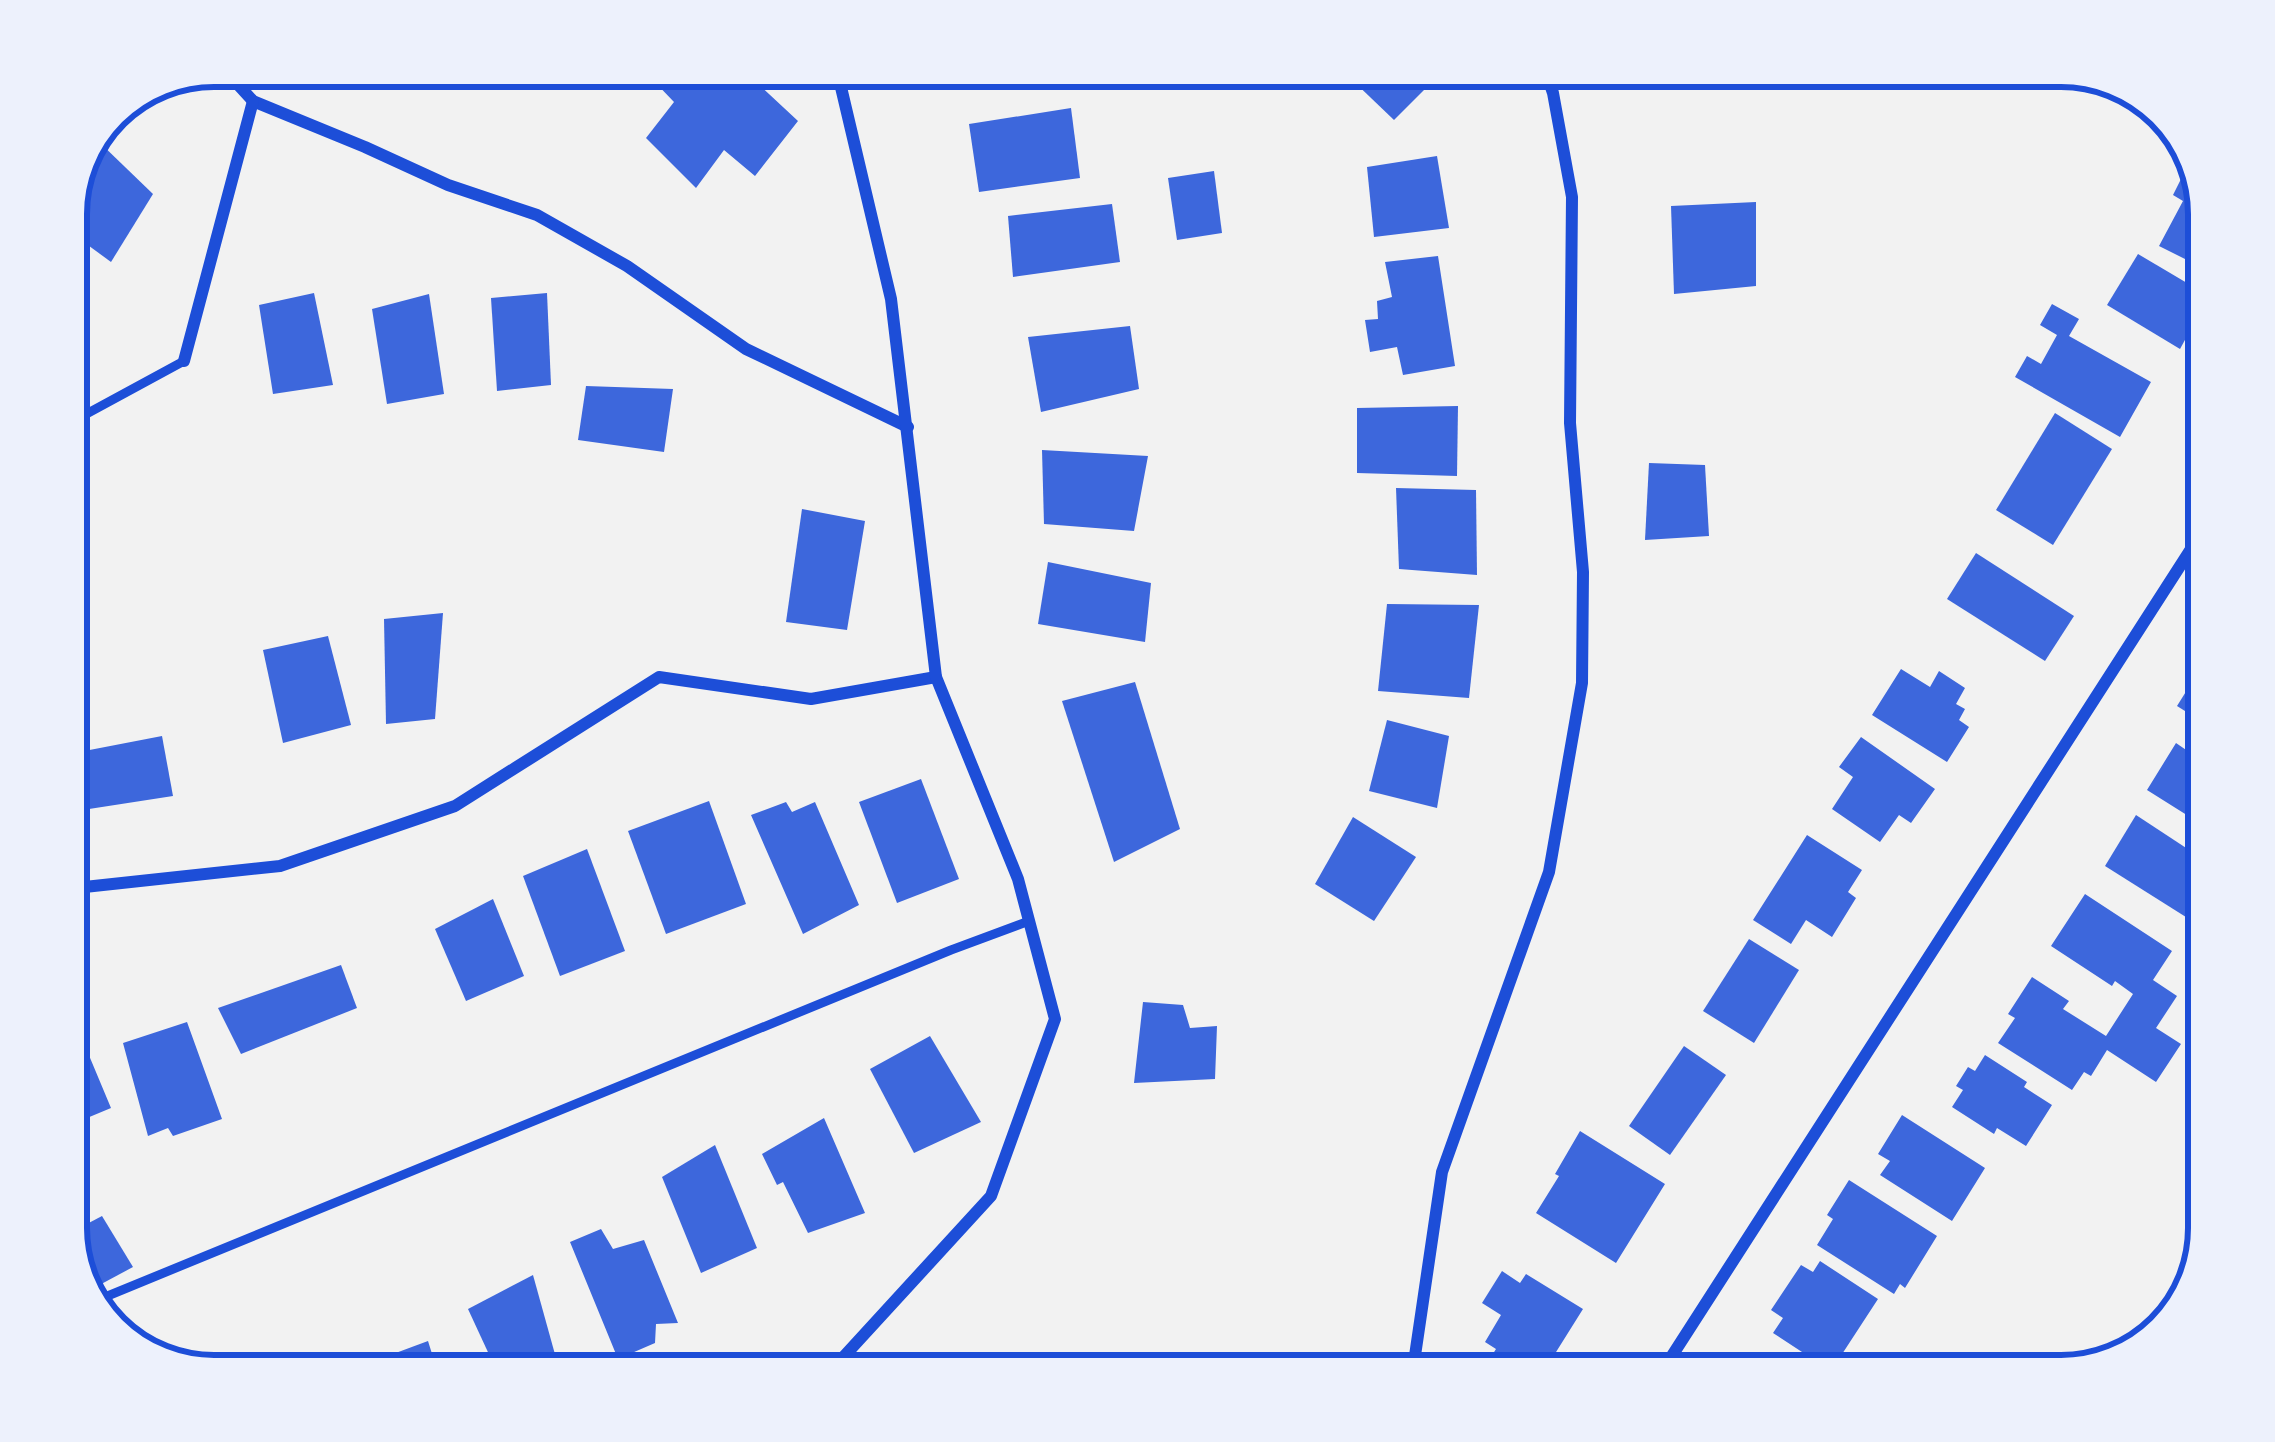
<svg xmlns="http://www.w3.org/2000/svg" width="2275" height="1442" font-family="Jost,sans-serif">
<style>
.building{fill:#3d67dc}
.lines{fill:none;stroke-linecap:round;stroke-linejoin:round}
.service{stroke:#1d4ed8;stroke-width:9}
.minor{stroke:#1d4ed8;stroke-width:12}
.rim{fill:none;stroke:#1d4ed8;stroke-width:6}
</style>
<rect width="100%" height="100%" fill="#f2f2f2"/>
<!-- building -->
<g class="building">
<polygon points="661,66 739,66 798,121 755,176 724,150 696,188 646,138 674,102 650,77"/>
<polygon points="1355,66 1448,66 1394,120 1347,75"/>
<polygon points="1071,108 1080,178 979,192 969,124"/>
<polygon points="2177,127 2190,141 2194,157 2168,141"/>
<polygon points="96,139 153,194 111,262 66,229 66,205"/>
<polygon points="1437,156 1449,228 1374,237 1367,167"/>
<polygon points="1214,171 1222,233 1177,240 1168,178"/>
<polygon points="2185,171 2201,180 2209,205 2209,271 2159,246 2183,201 2173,195"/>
<polygon points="1756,202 1756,286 1674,294 1671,206"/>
<polygon points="1112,204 1120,262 1013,277 1008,216"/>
<polygon points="2138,254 2209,296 2180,349 2107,305"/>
<polygon points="1438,256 1455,366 1403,375 1397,347 1370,352 1365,320 1378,319 1377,301 1392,297 1385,262"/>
<polygon points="314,293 333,385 273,394 259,305"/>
<polygon points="547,293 551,385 497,391 491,298"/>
<polygon points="429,294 444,394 387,404 372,309"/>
<polygon points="2052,304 2079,319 2069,336 2151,382 2120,437 2015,377 2027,356 2041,364 2057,335 2040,325"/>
<polygon points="1130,326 1139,389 1041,412 1028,337"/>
<polygon points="586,386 673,389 664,452 578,440"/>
<polygon points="1458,406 1457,476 1357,473 1357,408"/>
<polygon points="2055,413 2112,449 2053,545 1996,510"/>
<polygon points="1042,450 1148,456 1134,531 1044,524"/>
<polygon points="1649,463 1705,465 1709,536 1645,540"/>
<polygon points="1396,488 1476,490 1477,575 1399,569"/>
<polygon points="802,509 865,521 847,630 786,622"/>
<polygon points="1976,553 2074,616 2045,661 1947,599"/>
<polygon points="1048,562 1151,583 1145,642 1038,624"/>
<polygon points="1387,604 1479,605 1469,698 1378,691"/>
<polygon points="443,613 435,719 386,724 384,619"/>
<polygon points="328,636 351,725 283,743 263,650"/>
<polygon points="2209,655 2209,726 2177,706"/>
<polygon points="1901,669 1930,687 1939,671 1965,688 1956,704 1965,709 1959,720 1969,727 1947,762 1872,715"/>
<polygon points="1135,682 1180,829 1114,862 1062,701"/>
<polygon points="1387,720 1449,736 1437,808 1369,791"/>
<polygon points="2209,727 2209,829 2147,790 2176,743 2192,754"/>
<polygon points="162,736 173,796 89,809 74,753"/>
<polygon points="1861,737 1935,789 1911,823 1899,815 1880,842 1832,809 1853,777 1839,767"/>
<polygon points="921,779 959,879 897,903 859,802"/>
<polygon points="709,801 746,904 666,934 628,831"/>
<polygon points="786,802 792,812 815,802 859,905 803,934 751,815"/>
<polygon points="2136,815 2209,863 2209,905 2197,924 2105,866"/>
<polygon points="1353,817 1416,857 1374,921 1315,884"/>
<polygon points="1807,835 1862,870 1848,892 1856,898 1832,937 1806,920 1791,944 1753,920"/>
<polygon points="587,849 625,951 560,976 523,876"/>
<polygon points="2085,894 2172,951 2153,980 2177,996 2156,1028 2181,1044 2156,1082 2107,1050 2091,1076 2084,1072 2072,1090 1998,1043 2015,1018 2008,1014 2032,977 2069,1001 2063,1009 2106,1036 2133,994 2115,981 2112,986 2051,946"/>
<polygon points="493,899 524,976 466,1001 435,929"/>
<polygon points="1749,939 1799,970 1754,1043 1703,1011"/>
<polygon points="341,965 357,1008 241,1054 218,1008"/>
<polygon points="1143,1002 1183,1005 1190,1028 1217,1026 1215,1079 1134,1083"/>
<polygon points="187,1022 222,1119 173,1136 168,1128 148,1136 123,1043"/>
<polygon points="930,1036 981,1122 914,1153 870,1069"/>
<polygon points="1684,1046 1726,1075 1670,1155 1629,1126"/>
<polygon points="88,1053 111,1108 87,1118 88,1139 66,1146 66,1063"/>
<polygon points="1985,1055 2027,1082 2024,1087 2052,1105 2026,1146 1997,1128 1994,1134 1952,1107 1963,1090 1956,1086 1968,1067 1975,1071"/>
<polygon points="1902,1115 1985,1168 1952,1221 1880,1175 1890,1161 1878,1154"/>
<polygon points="824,1118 865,1213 808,1233 783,1182 777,1185 762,1154"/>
<polygon points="1580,1131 1665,1184 1616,1263 1536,1213 1559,1176 1555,1174"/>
<polygon points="715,1145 757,1248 701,1273 662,1177"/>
<polygon points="1849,1180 1937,1236 1905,1288 1900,1284 1894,1294 1817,1245 1833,1219 1827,1215"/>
<polygon points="102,1216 133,1267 92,1289 66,1235"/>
<polygon points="601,1229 613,1249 644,1240 678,1323 656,1324 655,1343 618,1359 570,1242"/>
<polygon points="1820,1261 1878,1299 1831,1371 1773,1333 1783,1318 1771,1310 1801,1265 1813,1272"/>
<polygon points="1502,1271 1520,1283 1526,1274 1583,1309 1541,1376 1479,1376 1496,1349 1485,1342 1501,1315 1482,1303"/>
<polygon points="533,1275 561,1376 499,1376 468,1309"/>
<polygon points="428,1341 439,1376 372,1376 366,1364"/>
</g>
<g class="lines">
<!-- service -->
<g class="service">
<polyline points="66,425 184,361"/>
<polyline points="88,1304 951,950 1029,921"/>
</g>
<!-- minor -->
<g class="minor">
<polyline points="221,66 253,101 365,147 448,185 537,215 627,266 746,349 908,427"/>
<polyline points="184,361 253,101"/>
<polyline points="66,889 280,866 455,806 659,677 811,699 936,677"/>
<polyline points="826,1376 991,1196 1055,1019 1018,879 936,677 891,299 836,66"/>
<polyline points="1412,1376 1442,1172 1549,872 1582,683 1583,572 1570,423 1572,197 1553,93 1544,66"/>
<polyline points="1659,1376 2209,521"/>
</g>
</g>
<!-- crop -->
<path d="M0 0H2275V1442H0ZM214 87H2061A127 127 0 0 1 2188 214V1228A127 127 0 0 1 2061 1355H214A127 127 0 0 1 87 1228V214A127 127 0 0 1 214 87Z" fill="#edf1fc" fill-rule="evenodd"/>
<path class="rim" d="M214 87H2061A127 127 0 0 1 2188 214V1228A127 127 0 0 1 2061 1355H214A127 127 0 0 1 87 1228V214A127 127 0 0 1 214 87Z"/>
</svg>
